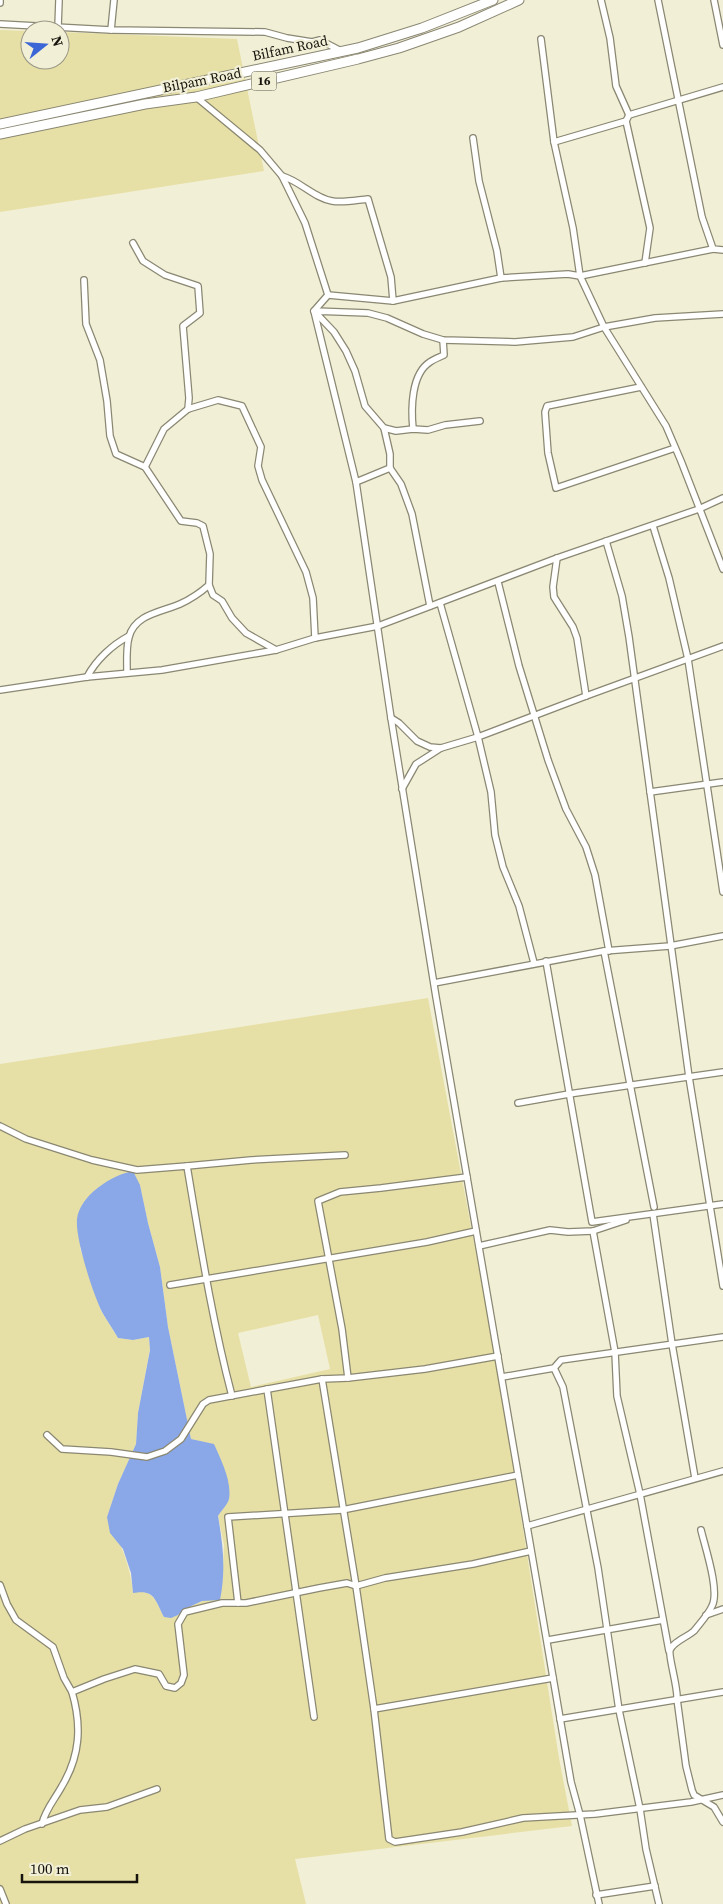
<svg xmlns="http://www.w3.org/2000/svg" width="723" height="1904" font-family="'Source Serif 4',serif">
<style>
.green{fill:#e7e0a6;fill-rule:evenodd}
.water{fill:#8aa7e7}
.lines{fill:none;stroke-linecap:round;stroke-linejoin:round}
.minor-casing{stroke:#8a8772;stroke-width:8}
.primary-casing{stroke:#8a8772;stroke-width:11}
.minor{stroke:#fff;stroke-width:5.5}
.primary{stroke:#fff;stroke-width:9}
.labels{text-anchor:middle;stroke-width:4.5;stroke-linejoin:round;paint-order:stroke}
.shield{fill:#f2efd7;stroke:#585649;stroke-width:1}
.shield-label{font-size:12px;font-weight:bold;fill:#16140c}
.street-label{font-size:14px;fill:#16140c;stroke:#f2efd7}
</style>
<rect width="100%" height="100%" fill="#f2efd7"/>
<!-- green -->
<g class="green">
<polygon points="0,30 30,31 30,60 60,60 60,32 237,39 264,171 0,212"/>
<path d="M428,998L498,1370L559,1758L572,1826L295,1859L306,1904H0V1064ZM140,1185L148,1223L160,1267L168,1327L191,1439L214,1445L229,1500L218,1516L224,1545L222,1587L202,1601L187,1608L178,1615L164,1617C155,1600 155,1590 133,1592C130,1564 120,1542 107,1517L118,1484L136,1444L138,1413L150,1349L149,1337L133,1340L118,1338L101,1311L80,1248ZM318,1315L330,1369L251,1387L238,1333Z"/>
</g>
<!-- water -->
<path class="water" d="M133,1171L140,1185L148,1223L160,1267L168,1327L191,1439L214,1444C221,1460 232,1481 229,1499C228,1504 221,1511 218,1516C223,1544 226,1571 220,1600L202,1601L187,1608L178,1615L171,1618L164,1617C155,1600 155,1589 133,1593L131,1573L123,1549L110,1533L107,1517L118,1484L136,1444L138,1413L150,1350L149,1337L133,1340L118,1338C113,1329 107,1321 102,1312C93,1294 75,1238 77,1219C80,1195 112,1175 133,1171Z"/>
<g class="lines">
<defs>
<g id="minor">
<polyline points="601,0 610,38 616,86 629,115"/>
<polyline points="658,0 702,217 713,249 723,250"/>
<polyline points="714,0 723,45"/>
<polyline points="0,3 0,0"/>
<polyline points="0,24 111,30 265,32 287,38 312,42 320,40 341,51"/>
<polyline points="58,27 59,0"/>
<polyline points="111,30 114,0"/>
<polyline points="196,97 260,150 282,176 305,223 328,295 314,311 356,482 391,718 436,997 571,1782 580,1815 599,1904"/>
<polyline points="626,121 650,228 645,263"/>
<polyline points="473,138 479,181 497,251 501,278"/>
<polyline points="554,142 626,121 629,115 723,87"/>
<path d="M282,176C300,181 314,198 332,201C343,203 357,200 368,199L391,277L393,301"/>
<polyline points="133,243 143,261 165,275 198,286 200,313 183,326 189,398 188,409"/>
<polyline points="713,249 580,276 604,327 666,426 681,461 723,569"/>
<polyline points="84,280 86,324 100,360 107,401 110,436 116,454 145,467 181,521 197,523 203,526 210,554 209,585 213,595 222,601 232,618 246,633 276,650"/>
<polyline points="328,295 393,301 501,278 568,274 580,276 573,228 554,142 541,39"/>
<polyline points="641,387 547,406 545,412 548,453 556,488 675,448"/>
<polyline points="480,421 445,425 428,430 413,429 396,431 384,428 365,406 355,371 346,351 334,332 314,311 368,313 387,318 423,334 443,340 515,342 573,337 604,327 655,318 723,314"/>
<polyline points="384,428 390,454 390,468"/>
<path d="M413,429C411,409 411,374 430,362C434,359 440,357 444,355L443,340"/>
<polyline points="145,467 164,429 188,409 218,400 242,406 261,447 258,466 262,480 306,572 313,598 315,638"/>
<polyline points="356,482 390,468 401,484 412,514 430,606"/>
<polyline points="653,526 669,578 688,659 723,892"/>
<polyline points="606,541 622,596 629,637 689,1077 723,1286"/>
<polyline points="557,558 553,587 554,597 573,627 577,638 586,696"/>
<polyline points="498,582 519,666 548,760 566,809 586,847 595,875 609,951"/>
<polyline points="440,603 478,737 491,792 495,835 503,867 519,906 534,963"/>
<path d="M127,672C127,661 126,647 129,637C135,614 162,612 180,604C191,599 200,593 209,585"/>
<path d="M87,677C96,660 112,645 129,636"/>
<polyline points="0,690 87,677 162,670 276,650 315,638 378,626 557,558 699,509 723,498"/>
<polyline points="391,718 399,723 417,741 430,747 441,748 478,737 586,696 723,646"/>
<polyline points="402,789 416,764 441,748"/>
<polyline points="650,792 723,782"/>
<polyline points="604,951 654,1207"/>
<polyline points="546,961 592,1222 723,1204"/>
<polyline points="434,983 604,951 670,946 723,936"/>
<polyline points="518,1103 569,1094 723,1072"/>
<path d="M0,1126L26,1139L92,1160L137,1170L187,1166C200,1243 212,1320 232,1396"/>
<polyline points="187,1166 251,1160 345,1155"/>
<polyline points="653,1214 672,1344 695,1478"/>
<polyline points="593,1231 615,1352 617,1396 640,1494 669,1651"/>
<polyline points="479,1246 550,1230 568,1232 593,1231 626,1220"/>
<polyline points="170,1285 427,1242 476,1231"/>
<polyline points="554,1368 563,1387 598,1568 619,1710 640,1809 646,1849 659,1904"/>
<polyline points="502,1377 554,1368 561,1360 723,1337"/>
<polyline points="348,1378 342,1329 318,1201 340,1192 381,1188 467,1177"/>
<polyline points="322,1379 356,1586 374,1709 389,1839 395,1842 462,1832 523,1818 595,1814 691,1802 723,1795"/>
<polyline points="267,1389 314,1717"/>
<polyline points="47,1435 62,1449 111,1452 147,1457 165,1451 181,1439 203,1404 209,1400 322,1379 348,1378 425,1369 498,1356"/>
<polyline points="527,1526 723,1471"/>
<path d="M701,1530C705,1547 720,1591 712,1606C708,1615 700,1623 694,1631C687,1637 673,1642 670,1650C668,1656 678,1687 677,1699L686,1766L692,1790L694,1795L714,1807L723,1822"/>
<polyline points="0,1585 7,1604 16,1620 53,1647 64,1678 72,1692 104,1679 135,1669 159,1674 166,1686 175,1688 181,1683 184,1675 178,1624 185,1612 222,1603 246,1603 319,1588 347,1583 356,1586 385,1578 473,1564 531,1551"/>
<polyline points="238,1603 228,1517 342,1510 518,1475"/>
<polyline points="706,1615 723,1609"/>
<polyline points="548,1640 663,1620"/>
<polyline points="374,1709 553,1678"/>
<polyline points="560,1719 723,1692"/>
<path d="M42,1824C45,1810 55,1799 62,1786C80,1756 82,1726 72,1692"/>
<polyline points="0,1841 25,1829 80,1810 107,1807 157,1789"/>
<polyline points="0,1889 6,1904"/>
<polyline points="596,1895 655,1886"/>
</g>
<g id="primary">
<polyline points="0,124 358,48 422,28 493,0"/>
<polyline points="0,134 145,104 196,97 358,59 399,48 459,27 519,0"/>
</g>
</defs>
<!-- minor casing -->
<use href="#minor" class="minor-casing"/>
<!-- primary casing -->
<use href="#primary" class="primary-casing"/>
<!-- minor -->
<use href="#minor" class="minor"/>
<!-- primary -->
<use href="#primary" class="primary"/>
</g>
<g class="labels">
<!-- shield labels -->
<rect class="shield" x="251.5" y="71.5" width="25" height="19" rx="4"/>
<g class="shield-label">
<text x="264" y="85">16</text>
</g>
<!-- street labels -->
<g class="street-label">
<text transform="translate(290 48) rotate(-12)" y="5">Bilfam Road</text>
<text transform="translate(202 80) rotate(-11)" y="5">Bilpam Road</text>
</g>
</g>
<!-- north arrow -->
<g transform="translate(45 45) rotate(73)"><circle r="24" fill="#f2efd7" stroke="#9a9786"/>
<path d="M0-4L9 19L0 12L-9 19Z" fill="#3b66d6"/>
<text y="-8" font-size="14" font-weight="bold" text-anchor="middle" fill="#16140c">N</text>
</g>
<!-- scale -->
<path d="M22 1874v8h115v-8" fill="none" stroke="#16140c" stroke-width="2.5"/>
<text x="30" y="1874" font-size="15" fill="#16140c" stroke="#f2efd7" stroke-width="4" paint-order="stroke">100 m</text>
</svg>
